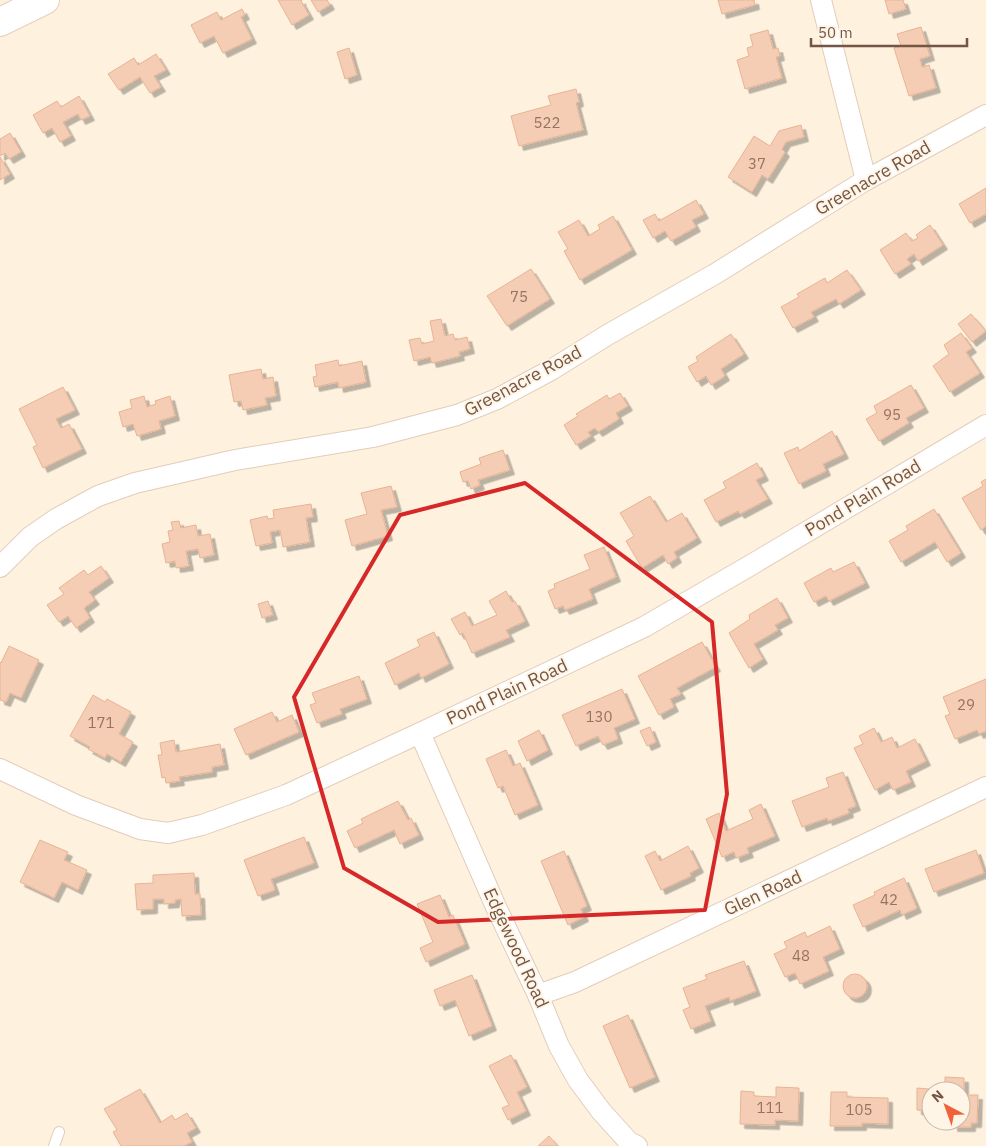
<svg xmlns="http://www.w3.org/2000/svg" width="986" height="1146" font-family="'IBM Plex Sans',sans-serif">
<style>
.building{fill:#f5cdb4;stroke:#e8b394;filter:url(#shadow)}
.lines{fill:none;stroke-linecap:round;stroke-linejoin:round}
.lane-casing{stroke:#e2cdba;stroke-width:12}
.street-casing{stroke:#e2cdba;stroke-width:22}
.secondary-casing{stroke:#e9cfba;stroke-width:30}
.lane{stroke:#fff;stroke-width:10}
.street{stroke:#fff;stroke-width:20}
.secondary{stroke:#fff;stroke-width:28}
.marked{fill:none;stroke:#d62828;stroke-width:4;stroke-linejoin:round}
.labels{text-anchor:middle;stroke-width:4;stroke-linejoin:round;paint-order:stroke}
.number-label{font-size:15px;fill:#957461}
.street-label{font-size:18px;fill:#755645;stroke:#fff5e6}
</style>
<defs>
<filter id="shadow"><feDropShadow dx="4.5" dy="4.5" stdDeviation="0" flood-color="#0004"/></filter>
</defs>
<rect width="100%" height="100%" fill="#fef1de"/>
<!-- building -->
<g class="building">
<polygon points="278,0 302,0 301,1 309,15 292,25"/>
<polygon points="311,0 327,0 330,5 318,12"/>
<polygon points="718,0 754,0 755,5 722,14"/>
<polygon points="885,0 903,0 906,9 889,14"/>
<polygon points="242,9 245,15 241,17 252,39 223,53 214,36 200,43 191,25 217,12 221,20"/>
<polygon points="921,27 930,56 920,59 922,67 929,65 936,88 909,96 894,48 901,46 897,34"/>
<polygon points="768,30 773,49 778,48 780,56 776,57 782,78 745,89 737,60 749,56 747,48 753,46 750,35"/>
<polygon points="349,48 357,75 345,79 337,52"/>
<polygon points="156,54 166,70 154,76 161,87 150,93 140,77 119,90 108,74 134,58 138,65"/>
<polygon points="576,89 579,102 576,103 583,130 519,146 511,116 551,105 548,96"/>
<polygon points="79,96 90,116 81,120 78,114 63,122 71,136 60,142 52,128 43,133 33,115 57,101 61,107"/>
<polygon points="801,125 804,137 786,142 782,149 785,152 768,179 762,175 752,192 728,177 754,136 770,146 779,131"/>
<polygon points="10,133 21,152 9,159 5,153 0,156 0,139"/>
<polygon points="0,157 10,174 0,180"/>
<polygon points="986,188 986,214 970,223 959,204"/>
<polygon points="696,200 704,214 692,220 696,227 671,241 665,231 653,238 643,220 655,214 659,221"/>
<polygon points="613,216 632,250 580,280 564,251 568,249 558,232 579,220 588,236 600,229 598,225"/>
<polygon points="930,225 943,245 918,261 914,254 907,259 911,264 895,274 880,250 906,233 912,241 918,238 916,235"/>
<polygon points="531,269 550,299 507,326 487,296"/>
<polygon points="847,270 861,290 839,304 836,299 811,312 814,317 793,328 781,307 799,297 797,294 825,278 827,283"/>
<polygon points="971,314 986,331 972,342 958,324"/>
<polygon points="441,319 445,336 453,334 455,340 467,337 470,349 459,352 460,356 432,363 430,357 414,361 409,340 420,338 422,344 434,341 430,321"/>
<polygon points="961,333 972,348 966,352 980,373 950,392 933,366 949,354 944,345"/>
<polygon points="731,334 744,354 721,369 725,376 711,385 706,376 697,382 688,367 698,361 696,357"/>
<polygon points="338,360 339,366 362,361 366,382 339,388 338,382 315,387 313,377 317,376 315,365"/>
<polygon points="261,369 263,379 273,377 276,396 265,398 267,405 243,410 241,401 234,402 229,375"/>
<polygon points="911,385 924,408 906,418 909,423 879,441 866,419 877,413 874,406"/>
<polygon points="63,387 75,410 56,419 61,428 69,424 82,449 43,468 33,447 37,445 19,409"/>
<polygon points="620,393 628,406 616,413 619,419 598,432 595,428 588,432 591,436 576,445 564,425 578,416 576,414 607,395 609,399"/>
<polygon points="144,396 147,407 156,404 155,401 170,396 175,416 159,421 161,429 137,436 133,424 123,427 119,412 132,408 130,400"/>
<polygon points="832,431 844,454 823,464 826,471 799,484 784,453 798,447 799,451"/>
<polygon points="503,450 510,470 478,480 480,485 471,489 468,481 463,482 460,472 481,464 479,458"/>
<polygon points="757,463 764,476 756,480 768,499 740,514 738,511 716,522 704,500 726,488 723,482"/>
<polygon points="986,479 986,526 981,530 962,498 983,486 981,482"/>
<polygon points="391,486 397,507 381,510 388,536 352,546 345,520 367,514 361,493"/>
<polygon points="650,496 666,522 682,513 697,538 674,552 677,558 668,564 663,555 642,568 626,541 634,536 620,513"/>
<polygon points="311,504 313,517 306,518 310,542 283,547 280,530 270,532 272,543 256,546 250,520 267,516 268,519 274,518 273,510"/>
<polygon points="934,509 961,553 947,562 935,542 901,562 889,541 908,530 906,526"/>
<polygon points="179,521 181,528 196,525 198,536 210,534 214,555 200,558 198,549 186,551 189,566 176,568 175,561 166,563 162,544 170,542 168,531 173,530 171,522"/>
<polygon points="604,547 616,577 589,589 593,599 565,610 563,606 555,609 548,591 555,588 554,584 590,569 584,555"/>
<polygon points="854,562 865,583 829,601 826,596 814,602 804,583 831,568 833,572"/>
<polygon points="101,566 109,578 89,592 95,600 84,608 90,618 76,628 68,616 59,622 47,605 64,594 59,588 84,570 88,575"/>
<polygon points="506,591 512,602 515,601 525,621 506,630 510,637 472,653 463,633 460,635 451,619 465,612 472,626 497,615 489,601"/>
<polygon points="777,598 788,618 775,625 778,630 754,644 763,659 749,668 729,633 750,619 749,615"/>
<polygon points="268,601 273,615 262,618 258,604"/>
<polygon points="434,632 449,664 421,678 419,673 395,685 385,663 420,646 417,640"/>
<polygon points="702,642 716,667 677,688 681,694 670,699 674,707 659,715 638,676"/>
<polygon points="9,646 39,660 21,698 10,693 6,702 0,700 0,662 1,663"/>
<polygon points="359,676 367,699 340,709 342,714 317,723 310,705 316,703 312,693"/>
<polygon points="986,679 986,731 979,734 977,730 955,739 945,716 950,714 943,697"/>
<polygon points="622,689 635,719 614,728 618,739 603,745 598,736 576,746 562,715"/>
<polygon points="93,695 105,702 107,699 131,712 119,734 133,742 121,762 107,754 105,758 88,749 90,747 70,736"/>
<polygon points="272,712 277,722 292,715 299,732 246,755 234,729"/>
<polygon points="650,727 656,742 647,746 640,731"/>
<polygon points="874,728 881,742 892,737 897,748 915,739 926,761 906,771 911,782 893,790 889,782 875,790 854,748 863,744 859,736"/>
<polygon points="539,730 548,750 527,761 518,741"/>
<polygon points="174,740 176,752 220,744 224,765 212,767 212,772 179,777 180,781 166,783 165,777 162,778 158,755 162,755 160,743"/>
<polygon points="506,750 513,766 520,763 538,805 515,815 503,786 498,788 486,759"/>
<polygon points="843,772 856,806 848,809 849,813 828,821 827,818 802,827 792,801 829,787 826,778"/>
<polygon points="398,801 408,820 411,818 419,835 400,844 394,830 355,848 347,831 363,823 361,819"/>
<polygon points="761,804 775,836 747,848 749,853 736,858 734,852 722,857 706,819 719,813 726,831 753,819 749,810"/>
<polygon points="304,837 314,863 271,879 275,890 258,896 244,860"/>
<polygon points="40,840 68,852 64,860 87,870 78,890 62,882 54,898 20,882"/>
<polygon points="688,846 699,868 690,873 691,876 661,890 645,856 655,851 660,861"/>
<polygon points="976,850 984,873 934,892 925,869"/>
<polygon points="564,851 587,906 581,909 584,917 568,925 541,861"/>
<polygon points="194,873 195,894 200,894 201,915 182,916 181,899 175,900 175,903 164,904 164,899 153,899 153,909 137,910 135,884 153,883 153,875"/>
<polygon points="904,878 917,908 902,915 900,910 863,927 853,905 875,895 874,892"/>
<polygon points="440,895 449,917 453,915 465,944 426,962 420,948 433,942 417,904"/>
<polygon points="830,926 840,949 823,957 829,971 800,984 795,973 785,977 774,954 787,948 784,942 805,932 807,937"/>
<polygon points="744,961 756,991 730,1001 729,997 705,1006 711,1021 691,1029 683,1010 690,1007 683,988 707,979 705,975"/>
<circle cx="855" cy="986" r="12"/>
<polygon points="472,975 492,1026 469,1036 455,1000 440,1006 434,990"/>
<polygon points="628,1015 655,1077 630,1088 603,1026"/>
<polygon points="511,1055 527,1087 517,1092 526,1111 508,1120 502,1108 509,1105 489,1066"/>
<polygon points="945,1077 964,1078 964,1095 978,1095 977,1123 971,1123 971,1127 953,1127 953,1121 961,1121 961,1091 945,1091"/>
<polygon points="776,1087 799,1088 798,1121 775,1120 775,1125 740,1124 741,1091 754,1092 754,1096 776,1097"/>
<polygon points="917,1088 929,1089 929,1094 931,1094 931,1111 917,1110"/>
<polygon points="140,1089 160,1123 172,1115 175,1120 187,1113 196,1128 187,1133 192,1142 184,1146 121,1146 113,1132 117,1130 104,1109"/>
<polygon points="831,1092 847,1092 847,1097 888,1098 888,1124 862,1123 862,1126 830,1126"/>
<polygon points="549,1136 558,1146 538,1146"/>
</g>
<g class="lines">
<defs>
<polyline id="lane" points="54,1146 59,1132"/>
<g id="street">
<polyline points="821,0 866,180"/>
<polyline points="0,567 30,537 56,519 98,496 135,483 235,460 373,437 457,415 497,399 551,370 609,334 715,274 866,180 986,115"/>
<polyline points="420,733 496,907 538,995 559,1046 578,1080 601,1111 629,1142 637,1146"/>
<polyline points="0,769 76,805 140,829 168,833 202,825 286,795 420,733 644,627 751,565 986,425"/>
<polyline points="538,995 575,982 986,787"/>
</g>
<polyline id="secondary" points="0,22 45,0"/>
</defs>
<!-- lane casing -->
<use href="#lane" class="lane-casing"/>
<!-- street casing -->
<use href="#street" class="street-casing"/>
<!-- secondary casing -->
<use href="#secondary" class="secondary-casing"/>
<!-- lane -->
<use href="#lane" class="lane"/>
<!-- street -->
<use href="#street" class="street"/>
<!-- secondary -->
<use href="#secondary" class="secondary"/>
</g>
<!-- marked area -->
<path class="marked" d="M525,483L712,622L727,794L705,910L438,922L344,868L294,697L400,515Z"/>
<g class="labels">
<!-- number labels -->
<g class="number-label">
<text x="547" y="128">522</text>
<text x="757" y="169">37</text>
<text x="519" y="302">75</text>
<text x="892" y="420">95</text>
<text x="966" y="710">29</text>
<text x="599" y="722">130</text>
<text x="101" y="728">171</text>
<text x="889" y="905">42</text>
<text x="801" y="961">48</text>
<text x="770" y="1113">111</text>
<text x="859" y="1115">105</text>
</g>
<!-- street labels -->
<g class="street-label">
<text transform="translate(873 178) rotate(-30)" y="6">Greenacre Road</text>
<text transform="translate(523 381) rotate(-28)" y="6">Greenacre Road</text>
<text transform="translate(863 498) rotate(-31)" y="6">Pond Plain Road</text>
<text transform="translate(507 692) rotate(-25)" y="6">Pond Plain Road</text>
<text transform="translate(763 893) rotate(-25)" y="6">Glen Road</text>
<text transform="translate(516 948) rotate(65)" y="6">Edgewood Road</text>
</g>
</g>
<!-- north arrow -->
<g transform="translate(946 1106) rotate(319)"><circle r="24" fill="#fff5e6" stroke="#c8b5a6"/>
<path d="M0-4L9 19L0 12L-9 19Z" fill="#f1613a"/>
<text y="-8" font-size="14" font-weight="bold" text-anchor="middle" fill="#755645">N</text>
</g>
<!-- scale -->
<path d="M811 38v8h156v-8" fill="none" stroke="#755645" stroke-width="2.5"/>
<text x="818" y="38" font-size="15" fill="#755645" stroke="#fff5e6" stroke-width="4" paint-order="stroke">50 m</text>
</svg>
